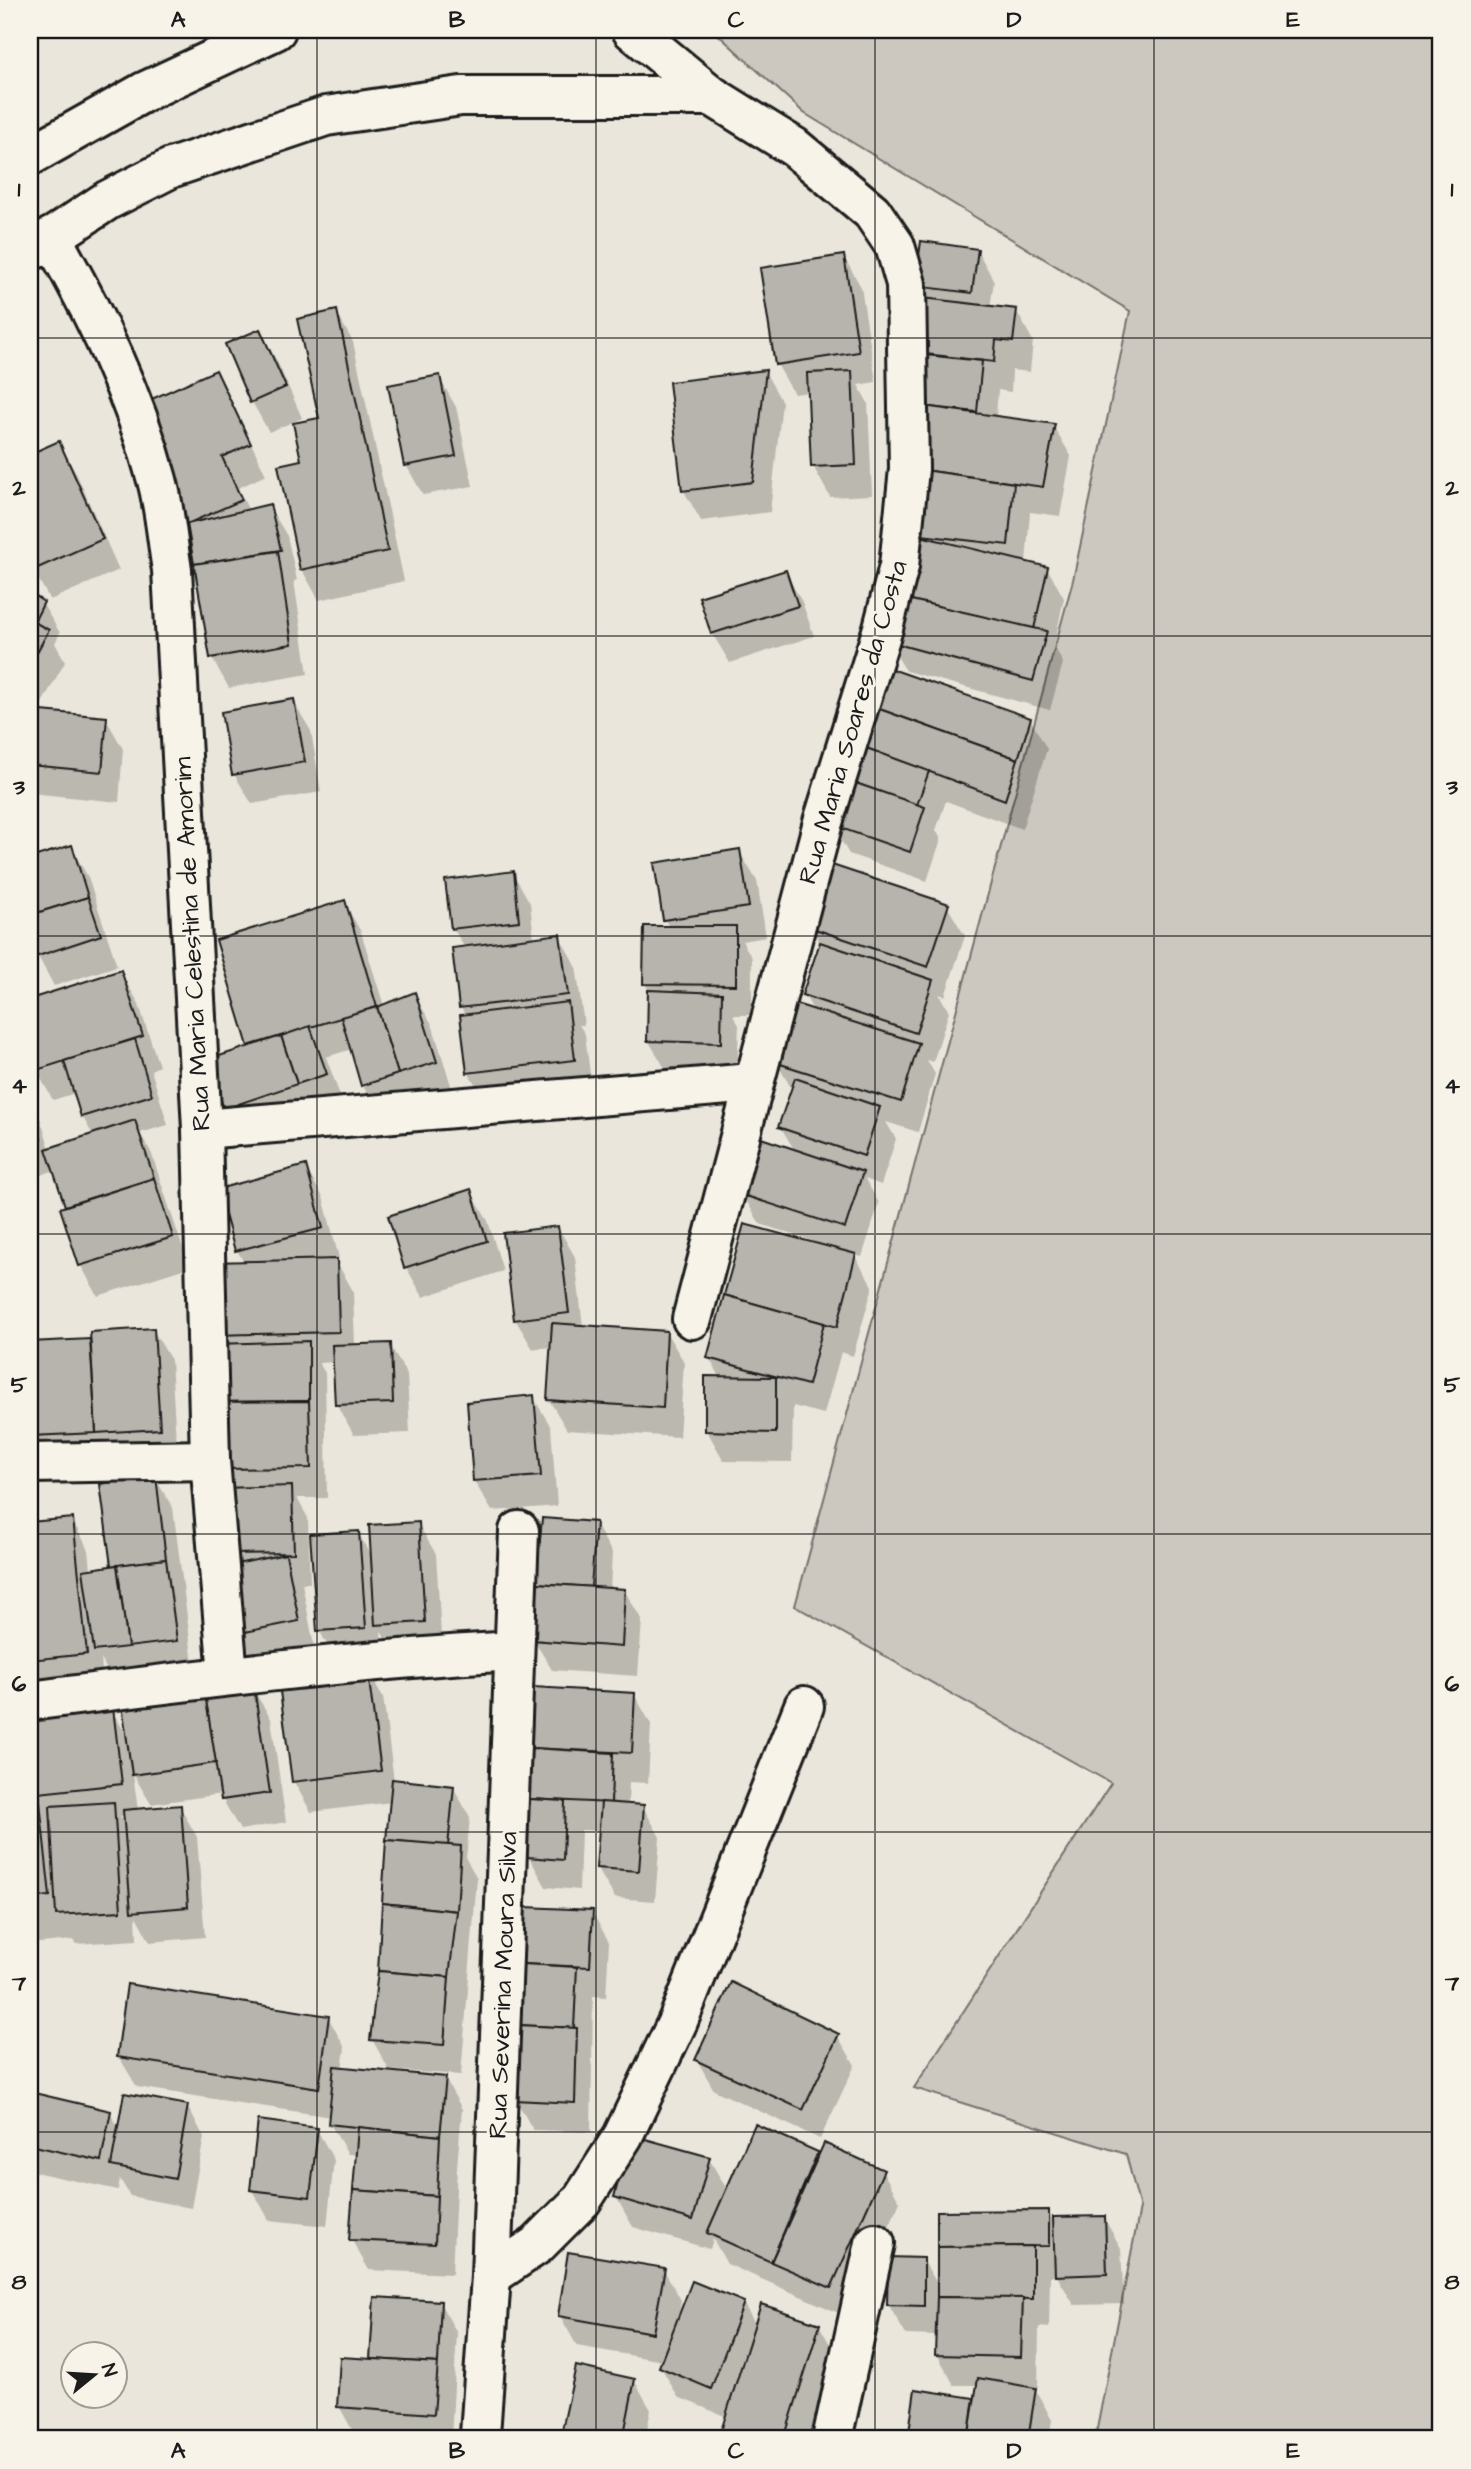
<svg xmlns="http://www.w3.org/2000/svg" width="1471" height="2469" font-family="'Architects Daughter',sans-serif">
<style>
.green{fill:#ccc8c0;stroke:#74726e;stroke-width:2}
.shadow{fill:#0003;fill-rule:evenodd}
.building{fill:#b6b4ac;stroke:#1c1c1c;stroke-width:2}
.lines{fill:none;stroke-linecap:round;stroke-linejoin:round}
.street-casing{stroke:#1c1c1c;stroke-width:44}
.highway-casing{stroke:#1c1c1c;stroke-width:44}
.street{stroke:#f7f3e8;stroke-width:38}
.highway{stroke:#f7f3e8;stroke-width:38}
.grid{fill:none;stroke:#1c1c1c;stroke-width:2;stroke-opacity:0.55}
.labels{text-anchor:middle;stroke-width:6;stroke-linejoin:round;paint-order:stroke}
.street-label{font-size:26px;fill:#1c1c1c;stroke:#f7f3e8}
.neatline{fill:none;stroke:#1c1c1c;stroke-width:2.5}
.grid-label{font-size:23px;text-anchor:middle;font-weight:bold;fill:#1c1c1c}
</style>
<rect width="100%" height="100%" fill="#eae6dc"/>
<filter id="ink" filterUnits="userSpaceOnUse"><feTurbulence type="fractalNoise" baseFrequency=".0143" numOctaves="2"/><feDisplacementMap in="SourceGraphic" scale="14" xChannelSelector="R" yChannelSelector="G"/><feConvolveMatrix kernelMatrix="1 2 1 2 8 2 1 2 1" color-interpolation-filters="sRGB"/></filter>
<g filter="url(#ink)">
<!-- green -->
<polygon class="green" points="713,30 1441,30 1441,2439 1095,2439 1140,2208 1126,2154 914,2088 1111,1783 795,1606 1073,580 1130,311 804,113"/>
<!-- shadow -->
<g class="shadow">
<polygon points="977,250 994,281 990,308 1016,310 1033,341 1030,372 1012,370 1011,392 998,390 996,417 1053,426 1071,456 1060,516 1030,512 1026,563 1047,568 1064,598 1054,646 1063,663 1050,710 906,671 888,641 917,286"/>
<polygon points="844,257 861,287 876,382 858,385 868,403 872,495 830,497 813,466 810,392 794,394 777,364"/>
<polygon points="336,312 353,342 404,581 319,600 302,570 303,461 321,419"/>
<polygon points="260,331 277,361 302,418 269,432 252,402"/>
<polygon points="215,372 232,402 266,475 238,488 249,511 269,506 287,536 297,580 294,581 308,674 229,688 212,658 189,523"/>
<polygon points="765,372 782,402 770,512 701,521 684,491 671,383"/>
<polygon points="439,377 456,407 473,486 423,495 406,465"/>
<polygon points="59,444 76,473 119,570 50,600 30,564 30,456"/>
<polygon points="785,572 802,602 814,636 730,663 712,633"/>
<polygon points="30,596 42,603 60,633 55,643 65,662 37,712 106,719 123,749 119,802 30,793"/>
<polygon points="887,669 1030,719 1047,749 1022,829 946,801 936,830 941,839 927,881 849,854 831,824"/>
<polygon points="293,701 311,731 321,792 252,804 234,774"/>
<polygon points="30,829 35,838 30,842"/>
<polygon points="71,847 88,877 117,966 54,986 34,949 30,951 30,860"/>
<polygon points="739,851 757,881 766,937 742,941 752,958 752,1015 733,1015 739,1025 737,1073 666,1070 648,1040 650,992 645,984 670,928 665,920 656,864"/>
<polygon points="513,873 530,903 534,939 559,936 576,966 584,1025 579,1025 585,1034 592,1090 486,1102 468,1072 466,1016 461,1008 454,950 465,948 453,928"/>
<polygon points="344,902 361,932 384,1006 414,995 432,1024 453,1092 380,1116 363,1086 352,1049 326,1057 343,1104 226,1109 250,1047 218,941"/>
<polygon points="947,906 965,936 945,996 939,994 949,1012 933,1062 927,1060 935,1074 918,1132 886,1122 896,1139 881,1185 865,1179 879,1203 862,1257 854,1255 873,1286 853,1356 841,1352 824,1414 793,1406 792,1462 724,1461 707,1431 721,1378 709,1358 816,1242 760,1224 742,1194 795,1151 780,1126 793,1091 776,1062 814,1011 804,995 821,944 811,927"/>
<path d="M120,972L138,1002L159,1066L151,1070L168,1125L140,1133L151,1152L189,1267L98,1296L81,1266L62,1209L67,1207L55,1170L30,1179V1100L40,1118L50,1149L93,1135L82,1116L75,1093L53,1100L36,1070L30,1051V1001ZM71,1057L72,1060L40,1071V1067Z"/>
<polygon points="305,1167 323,1197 339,1258 335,1259 353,1291 355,1346 390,1345 407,1375 410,1433 354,1435 337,1405 335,1362 319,1363 325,1373 327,1498 297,1498 308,1518 310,1583 302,1583 315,1651 254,1663 237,1633 233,1489 221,1469 218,1345 244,1263 237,1250"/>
<polygon points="470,1191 488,1221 503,1271 423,1297 406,1267"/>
<polygon points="558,1227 575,1257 583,1327 666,1332 684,1362 679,1437 567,1430 549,1400 552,1347 533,1349 515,1319"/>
<polygon points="153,1330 171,1360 177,1458 30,1467 30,1345 92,1341"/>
<polygon points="533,1397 551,1427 557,1506 492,1511 474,1481"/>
<polygon points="155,1478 173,1508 194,1671 113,1681 101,1659 103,1683 39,1690 30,1674 30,1524 72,1520 89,1550 91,1570 113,1568"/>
<polygon points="595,1523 612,1553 610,1590 624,1590 642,1620 638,1676 552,1670 534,1640"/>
<polygon points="418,1524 436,1554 442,1652 394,1654 381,1631 383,1657 336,1660 319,1630 358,1533 373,1558"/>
<polygon points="366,1667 383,1697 394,1781 453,1787 470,1817 466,1859 477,1878 461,2075 389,2070 372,2039 379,1971 392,1802 311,1812 294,1782"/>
<path d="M253,1689L271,1719L286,1822L240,1830L223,1800L222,1794L151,1804L133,1774L138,1810L180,1807L197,1837L205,1937L150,1942L136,1916L137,1940L76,1944L73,1940L30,1944V1758L37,1757L112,1710L128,1738ZM125,1815L126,1827L120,1816Z"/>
<polygon points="535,1689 634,1694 651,1724 648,1783 629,1782 628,1806 643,1807 660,1837 655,1901 615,1898 597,1868 600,1831 581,1830 579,1890 546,1887 529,1857"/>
<polygon points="526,1909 592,1912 609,1942 606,1997 593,1996 591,2132 533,2130 516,2100"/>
<polygon points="328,2017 345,2048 342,2069 445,2079 462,2109 457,2167 452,2274 369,2270 351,2239 358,2155 348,2154 330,2124 331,2117 137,2087 119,2057"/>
<polygon points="837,2035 855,2065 820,2139 714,2090 697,2060"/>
<polygon points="30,2092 30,2094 110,2113 119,2128 187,2106 204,2137 191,2208 130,2196 120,2179 118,2190 30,2171"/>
<polygon points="756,2126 819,2155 883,2172 900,2202 848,2317 727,2264 713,2239 710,2249 633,2227 616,2197 709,2159 728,2191"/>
<polygon points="317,2130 334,2160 327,2226 269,2220 252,2189"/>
<polygon points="1048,2212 1055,2224 1104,2218 1121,2248 1124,2304 1074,2305 1057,2276 1050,2276 1049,2328 1039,2327 1038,2387 1034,2387 1052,2420 1049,2439 909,2439 916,2391 975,2400 978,2385 954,2385 937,2354 937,2336 906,2335 888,2304 923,2260 938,2285"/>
<polygon points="664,2270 681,2300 678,2318 743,2303 756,2325 819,2325 836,2355 810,2439 725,2439 721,2434 727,2417 678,2397 661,2367 663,2361 577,2346 560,2316"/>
<polygon points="440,2303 457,2333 451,2439 356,2437 339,2406 372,2361"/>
<polygon points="577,2368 634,2380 651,2410 645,2439 562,2439"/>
</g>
<!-- building -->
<g class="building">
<polygon points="921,241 978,249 972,293 915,286"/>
<polygon points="844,255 859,352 775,365 760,268"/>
<polygon points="914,297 1017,309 1013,342 996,340 994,362 908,352"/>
<polygon points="337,310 388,551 300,570 278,465 301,460 293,423 319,418 297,319"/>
<polygon points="260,329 286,387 250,403 225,344"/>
<polygon points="916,354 982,361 977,412 911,405"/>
<polygon points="216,370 251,444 222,457 242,500 187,524 134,407"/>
<polygon points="766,370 753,482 682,491 669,382"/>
<polygon points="852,371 856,465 811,467 807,373"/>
<polygon points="440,375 456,456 404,466 388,385"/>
<polygon points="923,406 1055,424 1043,487 917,469"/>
<polygon points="59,441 103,539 31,571 30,454"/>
<polygon points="917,469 1014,483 1008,545 912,534"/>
<polygon points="270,504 281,550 194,564 187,524"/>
<polygon points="912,534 1048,567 1034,629 898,597"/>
<polygon points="278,551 292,644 210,658 194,564"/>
<polygon points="786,570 798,606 711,634 699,597"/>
<polygon points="30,593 44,602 34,622 49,630 30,665"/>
<polygon points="898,597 1047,631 1033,681 886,641"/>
<polygon points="886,667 1031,718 1018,759 871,706"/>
<polygon points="294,699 305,762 232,775 221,712"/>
<polygon points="871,706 1018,759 1005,800 858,745"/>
<polygon points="30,710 107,717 102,772 30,765"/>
<polygon points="858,745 929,771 917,805 844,779"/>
<polygon points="844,779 925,807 910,852 829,824"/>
<polygon points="72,845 88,897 30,915 30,858"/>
<polygon points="740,849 749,907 663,920 654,863"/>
<polygon points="826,863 949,904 928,967 809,927"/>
<polygon points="514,871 519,921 451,929 445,880"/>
<polygon points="88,897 101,935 35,957 30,942 30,915"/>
<polygon points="345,900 377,1007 248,1046 216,940"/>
<polygon points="644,926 736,926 736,985 643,984"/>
<polygon points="560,934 568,995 459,1008 452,948"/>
<polygon points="820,942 933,980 916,1033 802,995"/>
<polygon points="121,970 143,1036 34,1071 30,1057 30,999"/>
<polygon points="648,990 722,993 721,1043 647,1041"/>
<polygon points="415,992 437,1062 398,1074 377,1007"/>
<polygon points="568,1002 575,1060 467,1073 460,1015"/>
<polygon points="793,1003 919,1043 901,1102 774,1062"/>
<polygon points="377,1007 398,1074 361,1086 341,1017"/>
<polygon points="310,1026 327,1074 297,1084 281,1036"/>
<polygon points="281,1036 297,1084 224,1109 207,1060"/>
<polygon points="135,1039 152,1095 81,1117 64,1061"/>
<polygon points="795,1078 880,1107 864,1156 778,1127"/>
<polygon points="30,1105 41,1139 30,1143"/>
<polygon points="135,1120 154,1178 65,1206 46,1149"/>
<polygon points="758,1137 863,1172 845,1228 740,1194"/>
<polygon points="306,1165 323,1228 235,1251 218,1189"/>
<polygon points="154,1178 173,1237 79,1266 60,1208"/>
<polygon points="471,1189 487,1241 404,1268 388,1216"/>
<polygon points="744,1224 856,1254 837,1327 724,1295"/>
<polygon points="558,1226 569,1313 514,1320 503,1233"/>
<polygon points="337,1259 339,1332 214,1335 212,1262"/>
<polygon points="724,1295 824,1323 808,1385 707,1358"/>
<polygon points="552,1323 667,1331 663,1408 547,1400"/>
<polygon points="154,1328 160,1429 96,1433 90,1332"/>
<polygon points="90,1339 96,1433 31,1436 30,1342"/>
<polygon points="309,1341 309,1401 218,1402 216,1344"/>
<polygon points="391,1343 393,1403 335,1405 332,1345"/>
<polygon points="705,1376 776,1377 776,1433 705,1431"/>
<polygon points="534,1395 541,1476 473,1481 467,1402"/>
<polygon points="309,1401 311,1468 220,1469 218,1402"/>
<polygon points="156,1476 166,1559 111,1566 100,1484"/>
<polygon points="292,1486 294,1553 224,1554 222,1488"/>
<polygon points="73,1518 87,1654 30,1660 30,1522"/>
<polygon points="542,1518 596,1522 591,1587 536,1583"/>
<polygon points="419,1522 425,1622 375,1625 369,1525"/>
<polygon points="359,1531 366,1628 317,1631 310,1534"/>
<polygon points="286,1554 299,1621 235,1634 221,1567"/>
<polygon points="166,1559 177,1641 128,1647 117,1565"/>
<polygon points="117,1565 128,1647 94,1651 83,1570"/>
<polygon points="536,1583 625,1589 622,1647 532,1640"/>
<polygon points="367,1665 381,1771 292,1782 278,1676"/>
<polygon points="254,1687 270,1793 221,1800 205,1694"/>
<polygon points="533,1687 635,1693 632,1753 531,1748"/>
<polygon points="205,1694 216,1763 132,1775 122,1705"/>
<polygon points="113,1708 122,1784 39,1793 31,1718"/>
<polygon points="531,1748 613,1753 611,1803 529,1799"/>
<polygon points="30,1756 35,1756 50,1896 30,1898"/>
<polygon points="392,1779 454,1786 448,1846 386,1840"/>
<polygon points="529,1799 565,1801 563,1860 527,1857"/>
<polygon points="114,1802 121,1911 56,1915 50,1806"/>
<polygon points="601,1802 644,1805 639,1871 596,1868"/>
<polygon points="181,1805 188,1907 131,1912 123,1810"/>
<polygon points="386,1840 461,1846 457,1911 382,1903"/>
<polygon points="382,1903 457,1911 449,1977 378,1971"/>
<polygon points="525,1907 593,1910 590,1967 522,1964"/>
<polygon points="522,1964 577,1967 574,2028 518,2025"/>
<polygon points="378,1971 449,1977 444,2045 370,2040"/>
<polygon points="731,1982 839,2034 803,2110 695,2060"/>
<polygon points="127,1984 329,2016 319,2088 117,2057"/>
<polygon points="518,2025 577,2028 575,2103 514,2100"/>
<polygon points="334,2066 446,2077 440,2136 328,2124"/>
<polygon points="30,2092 111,2111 101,2161 30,2145"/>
<polygon points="124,2093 188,2105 175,2179 111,2166"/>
<polygon points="258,2120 318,2128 310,2197 250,2190"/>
<polygon points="755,2124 818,2152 771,2262 707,2233"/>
<polygon points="358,2127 440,2136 437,2196 353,2190"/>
<polygon points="631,2135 710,2157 693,2220 614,2197"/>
<polygon points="824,2143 884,2170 831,2288 771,2262"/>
<polygon points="353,2190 437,2196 435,2244 349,2240"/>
<polygon points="1049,2210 1049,2246 937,2247 937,2211"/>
<polygon points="1105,2216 1107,2274 1055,2276 1053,2217"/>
<polygon points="1033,2246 1033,2299 937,2297 937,2247"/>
<polygon points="568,2252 665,2268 653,2333 558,2316"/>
<polygon points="888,2257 924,2258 924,2306 887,2305"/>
<polygon points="692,2281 744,2302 711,2389 659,2367"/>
<polygon points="374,2297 441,2301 438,2363 370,2359"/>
<polygon points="937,2297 1023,2298 1021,2357 935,2355"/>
<polygon points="761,2304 820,2324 784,2439 736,2439 720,2434"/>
<polygon points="340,2357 438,2363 434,2414 337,2407"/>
<polygon points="576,2366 635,2379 623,2439 560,2439"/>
<polygon points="978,2378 1036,2388 1028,2439 968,2439"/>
<polygon points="915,2389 974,2398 968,2439 908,2439"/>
</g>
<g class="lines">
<defs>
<g id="street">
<polyline points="632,30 712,96 794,147 872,212 895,246 906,284 909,469 899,566 883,628 823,822 692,1319"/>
<path d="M51,237C95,314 134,394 157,480C165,509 167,540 172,570L202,1129L210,1460L228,1675"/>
<polyline points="31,251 108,200 171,168 326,116 461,96 712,96"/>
<polyline points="202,1129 752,1083"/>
<polyline points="30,1463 210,1460"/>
<path d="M30,1701C191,1680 352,1660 514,1651"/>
<polyline points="491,2276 537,2245 582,2200 623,2136 678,2021 804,1706"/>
<polyline points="482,2439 480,2435 491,2276 519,1531"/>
<polyline points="832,2439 875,2243"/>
</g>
<polyline id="highway" points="30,156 144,92 276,30"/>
</defs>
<!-- street casing -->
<use href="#street" class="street-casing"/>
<!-- highway casing -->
<use href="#highway" class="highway-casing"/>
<!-- street -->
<use href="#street" class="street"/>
<!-- highway -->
<use href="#highway" class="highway"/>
</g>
</g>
<!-- grid -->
<path class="grid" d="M317,30V2439M596,30V2439M875,30V2439M1154,30V2439M30,338H1441M30,636H1441M30,936H1441M30,1234H1441M30,1534H1441M30,1832H1441M30,2132H1441"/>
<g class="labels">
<!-- street labels -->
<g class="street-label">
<text transform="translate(852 722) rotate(-74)" y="9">Rua Maria Soares da Costa</text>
<text transform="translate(191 944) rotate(-93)" y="9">Rua Maria Celestina de Amorim</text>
<text transform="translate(502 1985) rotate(-88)" y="9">Rua Severina Moura Silva</text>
</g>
</g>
<!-- margin -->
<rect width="1471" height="2469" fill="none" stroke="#f7f3e8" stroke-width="77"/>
<!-- north arrow -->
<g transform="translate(94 2375) rotate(72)"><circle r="33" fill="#f7f3e8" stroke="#9f9d96" stroke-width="2"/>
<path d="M0-5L12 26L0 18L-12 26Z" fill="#1c1c1c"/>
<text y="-10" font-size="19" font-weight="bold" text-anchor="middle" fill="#1c1c1c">N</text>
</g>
<rect x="38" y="38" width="1394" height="2392" class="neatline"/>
<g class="grid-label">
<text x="178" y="27">A</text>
<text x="457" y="27">B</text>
<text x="736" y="27">C</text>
<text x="1014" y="27">D</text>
<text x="1293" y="27">E</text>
<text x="19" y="196">1</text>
<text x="1452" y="196">1</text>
<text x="19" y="495">2</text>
<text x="1452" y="495">2</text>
<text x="19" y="794">3</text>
<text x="1452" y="794">3</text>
<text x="19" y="1093">4</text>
<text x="1452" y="1093">4</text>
<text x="19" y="1392">5</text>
<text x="1452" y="1392">5</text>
<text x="19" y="1691">6</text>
<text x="1452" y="1691">6</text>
<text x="19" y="1990">7</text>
<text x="1452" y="1990">7</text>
<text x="19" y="2289">8</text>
<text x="1452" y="2289">8</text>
<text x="178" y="2458">A</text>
<text x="457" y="2458">B</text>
<text x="736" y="2458">C</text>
<text x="1014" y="2458">D</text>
<text x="1293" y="2458">E</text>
</g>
</svg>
